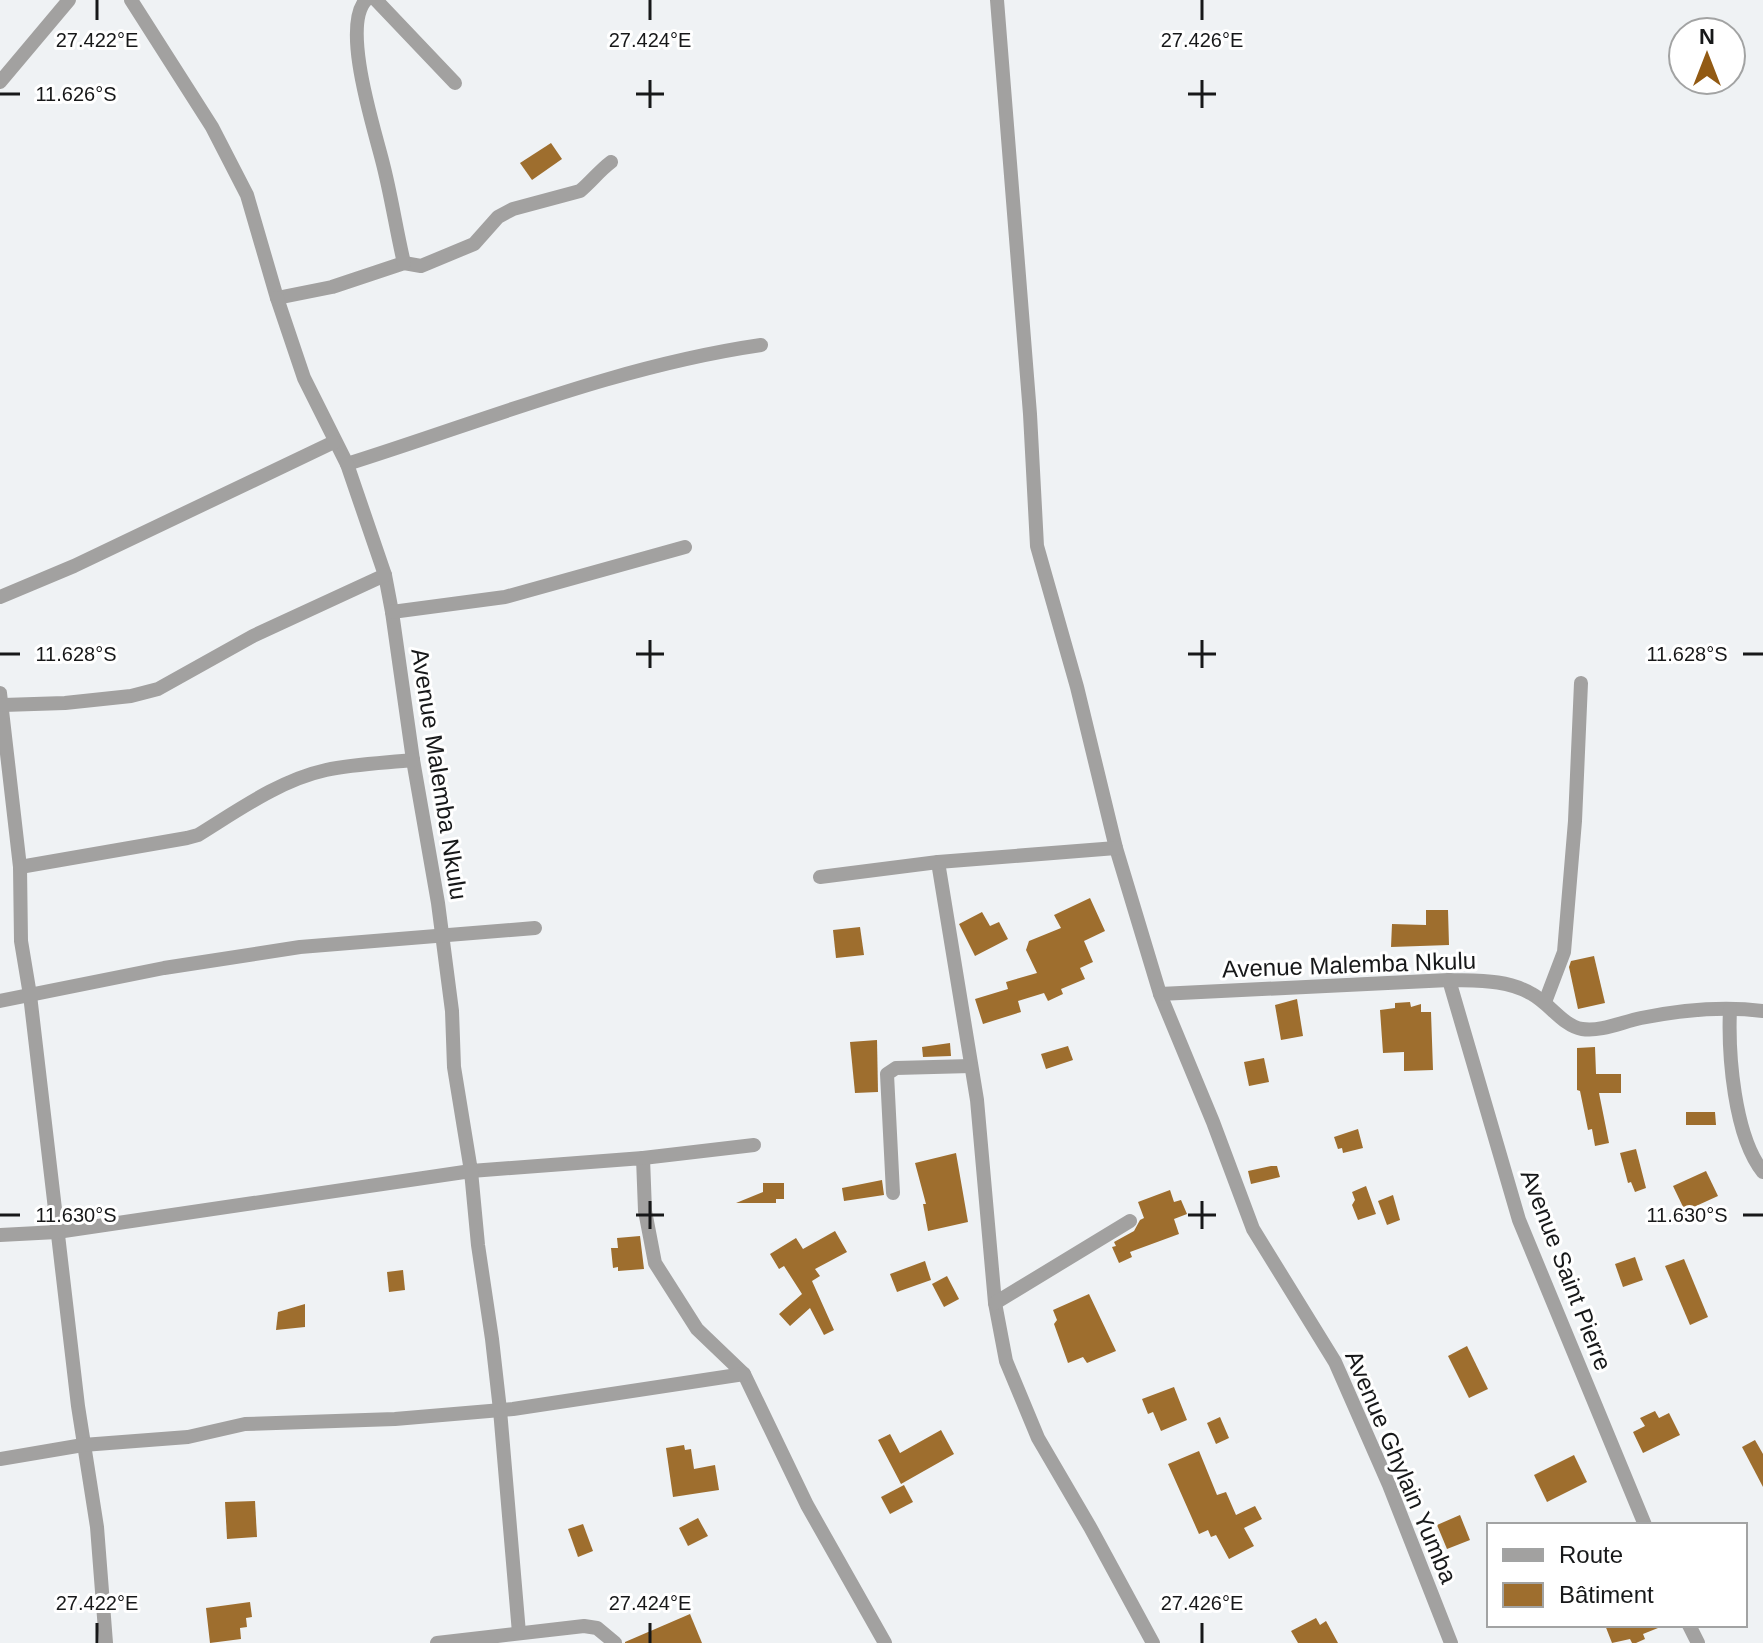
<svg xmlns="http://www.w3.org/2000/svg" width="1763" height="1643" font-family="Helvetica,sans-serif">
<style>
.building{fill:#9e6e2e}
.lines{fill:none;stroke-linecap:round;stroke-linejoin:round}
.minor{stroke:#a2a1a0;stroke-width:14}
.ticks{fill:none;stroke:#171819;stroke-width:3}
.labels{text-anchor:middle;stroke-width:6;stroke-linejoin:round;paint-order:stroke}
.street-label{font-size:24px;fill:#171819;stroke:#fff}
.ticks-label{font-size:20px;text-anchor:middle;fill:#171819;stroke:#fff;stroke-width:6;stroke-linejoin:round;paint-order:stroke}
</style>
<rect width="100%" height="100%" fill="#eff2f4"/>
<!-- building -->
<g class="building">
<polygon points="551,143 562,159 532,180 520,163"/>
<polygon points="1090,898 1105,931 1084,941 1093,962 1080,968 1085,979 1061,989 1063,994 1048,1001 1044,993 1018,1001 1021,1012 983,1024 975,999 1008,989 1006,982 1037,973 1026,950 1029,941 1061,928 1054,915"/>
<polygon points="1426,910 1448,910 1449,945 1391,947 1392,924 1426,925"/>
<polygon points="982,912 990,926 999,922 1008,939 975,956 959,924"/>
<polygon points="860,927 864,955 836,958 833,930"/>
<polygon points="1594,956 1605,1003 1578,1009 1569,967 1571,961"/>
<polygon points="1297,999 1303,1036 1281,1040 1275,1005"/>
<polygon points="1410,1002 1411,1007 1421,1004 1421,1012 1431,1012 1433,1070 1404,1071 1404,1052 1383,1053 1380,1010 1395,1008 1395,1003"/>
<polygon points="877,1040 878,1092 855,1093 850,1042"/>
<polygon points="950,1043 951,1056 923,1057 922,1047"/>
<polygon points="1068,1046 1073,1060 1046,1069 1041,1054"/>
<polygon points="1595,1047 1596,1074 1621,1074 1621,1093 1599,1093 1609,1143 1595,1146 1592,1129 1588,1130 1580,1091 1577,1090 1577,1048"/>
<polygon points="1264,1058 1269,1082 1249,1086 1244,1062"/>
<polygon points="1686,1112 1715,1112 1716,1125 1686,1125"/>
<polygon points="1358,1129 1363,1148 1343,1153 1342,1148 1338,1149 1334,1137"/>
<polygon points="1636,1149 1646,1188 1635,1192 1631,1182 1628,1183 1620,1153"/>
<polygon points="956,1153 968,1222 928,1231 923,1204 926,1204 915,1163"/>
<polygon points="1271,1166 1277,1166 1280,1177 1251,1184 1248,1171"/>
<polygon points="1706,1171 1718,1196 1685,1211 1673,1186"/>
<polygon points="882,1180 884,1195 844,1201 842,1188"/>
<polygon points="763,1183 784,1183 784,1199 776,1199 776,1203 736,1203 763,1192"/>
<polygon points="1366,1186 1376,1214 1358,1220 1352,1205 1355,1200 1352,1192"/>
<polygon points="1170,1190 1174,1202 1181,1200 1187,1214 1174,1219 1179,1234 1130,1252 1132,1257 1119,1263 1112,1247 1116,1246 1114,1242 1134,1231 1140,1220 1144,1218 1138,1202"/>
<polygon points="1393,1195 1400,1220 1387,1225 1378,1201"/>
<polygon points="835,1231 847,1252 815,1269 820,1276 812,1281 834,1330 824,1335 810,1308 790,1326 779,1314 802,1294 784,1266 779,1269 770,1254 796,1238 803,1249"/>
<polygon points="640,1236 644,1269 618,1271 618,1267 613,1268 611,1248 618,1248 617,1238"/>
<polygon points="1635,1257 1643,1280 1623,1287 1615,1264"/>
<polygon points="1684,1259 1708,1317 1690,1325 1665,1266"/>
<polygon points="925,1261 931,1280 897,1292 890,1274"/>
<polygon points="403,1270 405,1290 389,1292 387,1272"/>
<polygon points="947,1276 959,1299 944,1307 932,1284"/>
<polygon points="1089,1294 1116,1351 1087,1363 1083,1357 1068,1363 1054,1324 1057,1320 1053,1310"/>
<polygon points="305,1304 305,1327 276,1330 278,1312"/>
<polygon points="1467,1346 1488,1389 1469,1398 1448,1356"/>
<polygon points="1174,1387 1187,1420 1161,1431 1153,1412 1148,1414 1142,1399"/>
<polygon points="1655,1411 1659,1418 1669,1413 1680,1435 1643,1453 1633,1432 1645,1426 1640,1418"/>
<polygon points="1220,1417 1229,1438 1216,1444 1207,1423"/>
<polygon points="941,1430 954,1454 901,1484 878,1440 890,1434 900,1453"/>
<polygon points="1755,1440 1763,1454 1763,1487 1742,1447"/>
<polygon points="684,1445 685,1450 691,1449 694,1469 715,1465 719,1490 673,1497 666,1448"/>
<polygon points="1199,1451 1217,1495 1226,1492 1236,1515 1255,1506 1262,1519 1244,1528 1254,1546 1229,1559 1216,1535 1211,1537 1208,1530 1199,1534 1168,1464"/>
<polygon points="1574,1455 1587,1482 1547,1502 1534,1475"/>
<polygon points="904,1485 913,1502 890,1514 881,1497"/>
<polygon points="255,1501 257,1537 227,1539 225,1502"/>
<polygon points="1460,1515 1470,1540 1447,1549 1437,1525"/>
<polygon points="698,1518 708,1536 688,1546 679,1528"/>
<polygon points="583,1524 593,1551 578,1557 568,1529"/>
<polygon points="250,1602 252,1617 246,1618 247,1627 240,1628 241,1639 210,1643 206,1608"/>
<polygon points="690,1614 702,1643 625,1643 625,1642"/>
<polygon points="1316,1618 1320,1625 1326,1621 1338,1643 1298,1643 1291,1631"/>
<polygon points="1605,1625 1663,1625 1663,1626 1643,1634 1645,1639 1636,1643 1632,1643 1630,1639 1612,1643"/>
</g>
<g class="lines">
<!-- minor -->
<g class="minor">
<path d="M131,0L212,127L247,195L277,298L332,287L404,263L421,266L474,244L498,217L513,209L580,191C591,182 599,171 611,162"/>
<path d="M366,0C341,26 374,128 382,160C391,194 396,229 404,263"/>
<polyline points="376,0 455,83"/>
<polyline points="997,0 1030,414 1037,546 1077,687 1116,848 1160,994 1213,1122 1253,1229 1335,1362 1389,1485 1451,1643"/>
<polyline points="0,82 69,0"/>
<path d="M277,298L304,378L347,464C484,421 617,366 761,345"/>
<polyline points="347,464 385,575 392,612 413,760 438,903 452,1011 454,1067 471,1171 643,1158 645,1211 655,1263 697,1329 744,1374 807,1505 885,1643"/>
<polyline points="0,597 74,566 334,442"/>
<polyline points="392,612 505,597 685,547"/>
<polyline points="0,693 20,867 21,941 30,995 78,1406 97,1527 106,1643"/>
<polyline points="3,705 65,703 131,696 158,689 253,636 385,575"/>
<polyline points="938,862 977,1100 995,1303 1006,1361 1038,1438 1090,1527 1153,1643"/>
<path d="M20,867L187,838L198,835C237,811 280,780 326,770C354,764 384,763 413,760"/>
<polyline points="820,877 938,862 1116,848"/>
<polyline points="1449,980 1519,1220 1645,1525"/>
<path d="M1160,994L1449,980C1478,981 1506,979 1532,994C1549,1003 1563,1026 1582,1029C1601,1032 1622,1022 1641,1018C1681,1010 1723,1006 1763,1011"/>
<polyline points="0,1001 164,968 300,947 535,928"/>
<polyline points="1545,1002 1564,952 1575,821 1581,683"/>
<path d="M1730,1009C1728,1054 1734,1136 1763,1172"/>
<polyline points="643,1158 754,1145"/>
<polyline points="893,1193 887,1074 896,1068 971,1066"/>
<polyline points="0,1235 57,1232 471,1171 478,1245 492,1339 500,1410 519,1633"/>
<polyline points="995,1303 1130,1221"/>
<polyline points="0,1459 83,1445 188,1437 245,1424 395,1419 513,1409 744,1374"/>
<polyline points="1689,1625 1698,1643"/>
<polyline points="437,1643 584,1626 597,1628 615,1643"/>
</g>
</g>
<!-- ticks -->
<path class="ticks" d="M97,0V20M650,0V20M1202,0V20M650,80V108M1202,80V108M0,94H20M636,94H664M1188,94H1216M650,640V668M1202,640V668M0,654H20M636,654H664M1188,654H1216M1743,654H1763M650,1201V1229M1202,1201V1229M0,1215H20M636,1215H664M1188,1215H1216M1743,1215H1763M97,1623V1643M650,1623V1643M1202,1623V1643"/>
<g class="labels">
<!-- street labels -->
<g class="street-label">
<text transform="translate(439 774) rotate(81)" y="8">Avenue Malemba Nkulu</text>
<text transform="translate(1349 965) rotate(-2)" y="8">Avenue Malemba Nkulu</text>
<text transform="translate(1566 1270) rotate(69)" y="8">Avenue Saint Pierre</text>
<text transform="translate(1401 1467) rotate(67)" y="8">Avenue Ghylain Yumba</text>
</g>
</g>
<g class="ticks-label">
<text x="97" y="47">27.422°E</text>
<text x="650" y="47">27.424°E</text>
<text x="1202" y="47">27.426°E</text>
<text x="76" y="101">11.626°S</text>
<text x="76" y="661">11.628°S</text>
<text x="1687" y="661">11.628°S</text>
<text x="76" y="1222">11.630°S</text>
<text x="1687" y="1222">11.630°S</text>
<text x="97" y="1610">27.422°E</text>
<text x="650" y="1610">27.424°E</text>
<text x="1202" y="1610">27.426°E</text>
</g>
<!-- legend -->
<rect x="1487" y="1523" width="260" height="104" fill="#ffffff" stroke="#a2a3a3" stroke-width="2"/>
<rect x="1503" y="1549" width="40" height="12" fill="#a2a1a0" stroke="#a2a3a3" stroke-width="2"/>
<text x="1559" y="1563" font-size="24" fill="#171819">Route</text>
<rect x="1503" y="1583" width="40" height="24" fill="#9e6e2e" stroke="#a2a3a3" stroke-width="2"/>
<text x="1559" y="1603" font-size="24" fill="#171819">Bâtiment</text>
<!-- north arrow -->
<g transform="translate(1707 56)"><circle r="38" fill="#ffffff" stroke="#a2a3a3" stroke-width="2"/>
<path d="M0-6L14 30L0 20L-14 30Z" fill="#925a13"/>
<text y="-12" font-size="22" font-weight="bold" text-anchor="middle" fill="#171819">N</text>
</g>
</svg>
